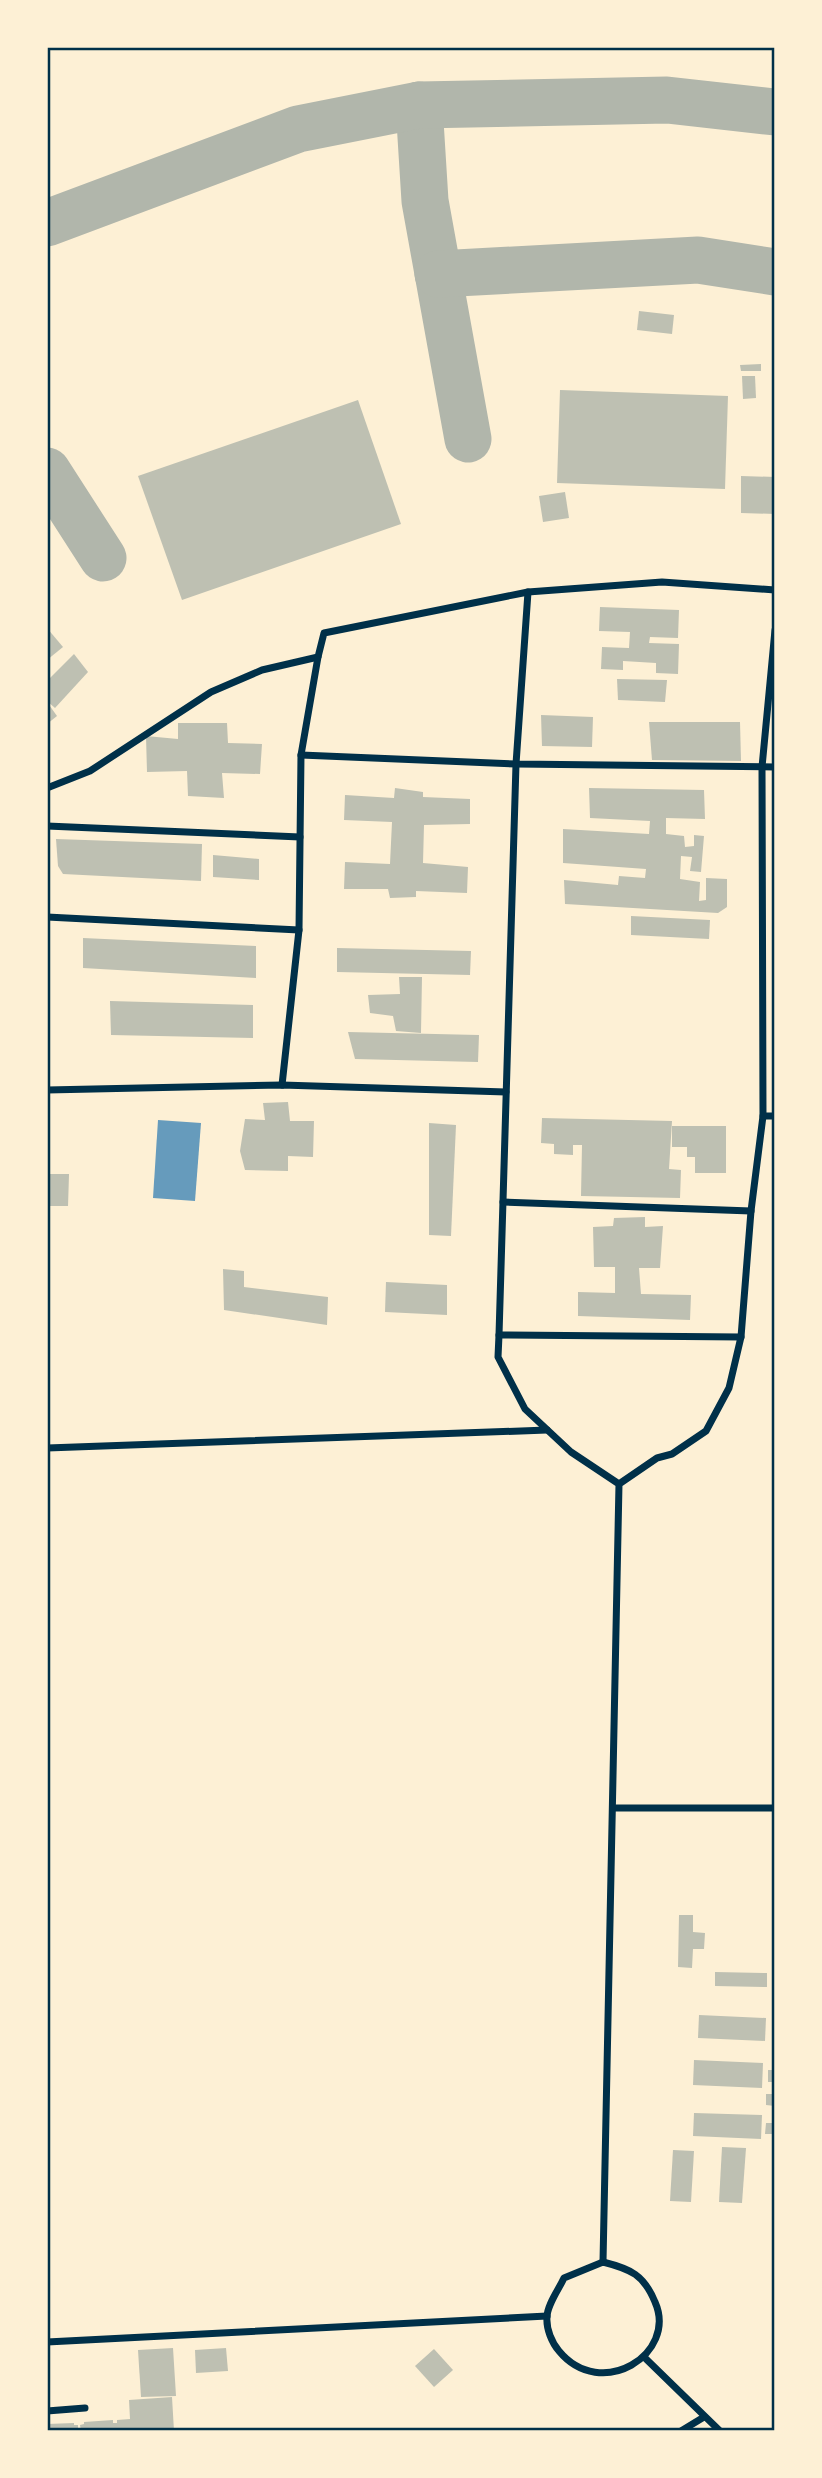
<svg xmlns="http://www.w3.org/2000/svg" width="822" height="2478" font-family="Roboto,sans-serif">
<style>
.water{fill:#669bbc}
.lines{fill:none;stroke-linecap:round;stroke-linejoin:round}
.taxiway{stroke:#b1b6ab;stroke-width:47}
.building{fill:#bec0b2}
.minor{stroke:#003049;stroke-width:7}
.neatline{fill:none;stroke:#003049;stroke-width:2.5}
</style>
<rect width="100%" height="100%" fill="#fdf0d5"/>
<!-- water -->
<polygon class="water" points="158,1120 201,1123 195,1201 153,1198"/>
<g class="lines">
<!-- taxiway -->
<g class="taxiway">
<polyline points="419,105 425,201 468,439"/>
<polyline points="47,223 298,129 419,105 667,100 775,112"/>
<polyline points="438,274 698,260 775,272"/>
<polyline points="47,471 103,558"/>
</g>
</g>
<!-- building -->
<g class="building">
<polygon points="639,311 674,315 672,334 637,330"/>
<polygon points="761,364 761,371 741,371 740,365"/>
<polygon points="742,376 755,376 756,398 743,399"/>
<polygon points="560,390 728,396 725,489 557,483"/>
<polygon points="358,400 401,524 182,600 138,476"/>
<polygon points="741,476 775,477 775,514 741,513"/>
<polygon points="565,492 569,518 543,522 539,496"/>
<polygon points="600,607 679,610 678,638 650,637 649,643 679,644 678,674 656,673 656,663 623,661 623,670 601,669 602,647 629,648 630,632 599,631"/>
<polygon points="47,628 63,647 47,660"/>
<polygon points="74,654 88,672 55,708 47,701 47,681"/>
<polygon points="617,679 667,680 665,702 618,700"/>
<polygon points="47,702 57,716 47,724"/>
<polygon points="541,715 593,717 592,747 542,746"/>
<polygon points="649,722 740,722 741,761 652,760"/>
<polygon points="178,723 227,723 228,743 262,744 260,774 222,773 224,798 188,796 187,771 147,772 146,736 178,739"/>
<polygon points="395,788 423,792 423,797 470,799 470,824 424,825 423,863 468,867 467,893 416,891 416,897 390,898 388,889 344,889 345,862 390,864 392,822 344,820 345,795 394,798"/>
<polygon points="589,788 704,790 705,819 666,818 666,834 684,836 685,847 694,846 694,835 704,836 701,872 690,871 692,857 681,856 680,879 700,882 699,901 706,900 706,878 727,879 727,907 718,913 565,904 564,880 618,885 619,876 645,878 646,869 563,863 563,829 649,834 650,821 590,818"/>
<polygon points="56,839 202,844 201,881 63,874 58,866"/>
<polygon points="213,855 259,859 259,880 213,877"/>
<polygon points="631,916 710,920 709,939 631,935"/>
<polygon points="83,938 256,946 256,978 83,968"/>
<polygon points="337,948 471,951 470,975 337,972"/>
<polygon points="399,977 422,977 421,1033 396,1031 393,1016 370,1013 368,995 400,994"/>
<polygon points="110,1001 253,1005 253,1038 111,1035"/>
<polygon points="348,1032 479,1035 478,1062 355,1059"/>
<polygon points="288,1102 290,1121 314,1121 313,1157 288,1156 288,1171 245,1170 240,1151 245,1119 265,1120 263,1103"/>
<polygon points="542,1118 672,1121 669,1169 681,1170 680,1198 581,1196 582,1145 573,1145 573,1155 554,1154 554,1144 541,1143"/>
<polygon points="429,1123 456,1125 451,1236 429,1235"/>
<polygon points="672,1126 726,1126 726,1173 695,1173 695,1157 687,1157 687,1147 672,1147"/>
<polygon points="47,1174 69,1174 68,1206 47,1206"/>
<polygon points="645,1217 645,1227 663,1226 660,1268 639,1268 641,1294 691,1295 690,1320 578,1316 578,1292 615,1293 615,1267 594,1267 593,1227 613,1226 614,1218"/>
<polygon points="223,1269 244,1271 244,1287 328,1297 327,1325 224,1310"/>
<polygon points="386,1282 447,1285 447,1315 385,1312"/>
<polygon points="679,1915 693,1915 693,1932 705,1933 704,1949 693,1949 692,1968 678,1967"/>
<polygon points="715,1972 767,1973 767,1987 715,1986"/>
<polygon points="699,2015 766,2018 765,2041 698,2038"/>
<polygon points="694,2060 763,2063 762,2088 693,2085"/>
<rect x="768" y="2070" width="7" height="12"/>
<polygon points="766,2094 775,2094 775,2106 766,2105"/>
<polygon points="694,2113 762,2115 761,2139 693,2136"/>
<polygon points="766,2123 775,2123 775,2134 765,2134"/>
<polygon points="722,2147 746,2148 742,2203 719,2202"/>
<polygon points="673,2150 694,2151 691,2202 670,2201"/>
<polygon points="173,2348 176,2396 141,2397 138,2350"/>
<polygon points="226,2348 228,2371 196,2373 195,2350"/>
<polygon points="434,2349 453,2370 434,2387 415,2366"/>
<polygon points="172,2397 174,2431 81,2431 80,2425 84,2424 84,2422 113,2420 113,2423 117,2423 117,2420 130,2419 129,2400"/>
<polygon points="74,2423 74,2425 78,2425 78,2431 47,2431 47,2424"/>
</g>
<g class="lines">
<!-- minor -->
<g class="minor">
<polyline points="301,755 516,764 775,767"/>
<polyline points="47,788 90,771 211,692 262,670 318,657 324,633 528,592 662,582 775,590"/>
<polyline points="47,826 300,837"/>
<polyline points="47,917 299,930"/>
<polyline points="282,1085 299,930 301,755 318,657"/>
<polyline points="47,1090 282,1085 506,1092"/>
<polyline points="763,1116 775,1116"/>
<polyline points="503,1202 751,1211"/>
<polyline points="499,1335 516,764 528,592"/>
<polyline points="741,1337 751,1211 763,1116 762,767 775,630"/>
<polyline points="47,1448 547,1430"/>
<polyline points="613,1808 775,1808"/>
<polyline points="603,2262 619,1484 571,1452 525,1409 498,1357 499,1335 741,1337 729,1388 706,1431 672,1454 657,1458 619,1484"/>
<path d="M603,2262C631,2269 644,2275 655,2302C678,2354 601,2402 559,2351C552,2343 546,2329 547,2317C547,2305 559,2289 564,2278Z"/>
<polyline points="47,2342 547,2316"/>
<polyline points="644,2357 720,2431"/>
<polyline points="47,2411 85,2408"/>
<polyline points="681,2431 704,2417"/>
</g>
</g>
<!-- border -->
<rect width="822" height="2478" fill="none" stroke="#fdf0d5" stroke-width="98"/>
<rect x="49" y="49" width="724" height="2380" class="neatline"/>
</svg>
